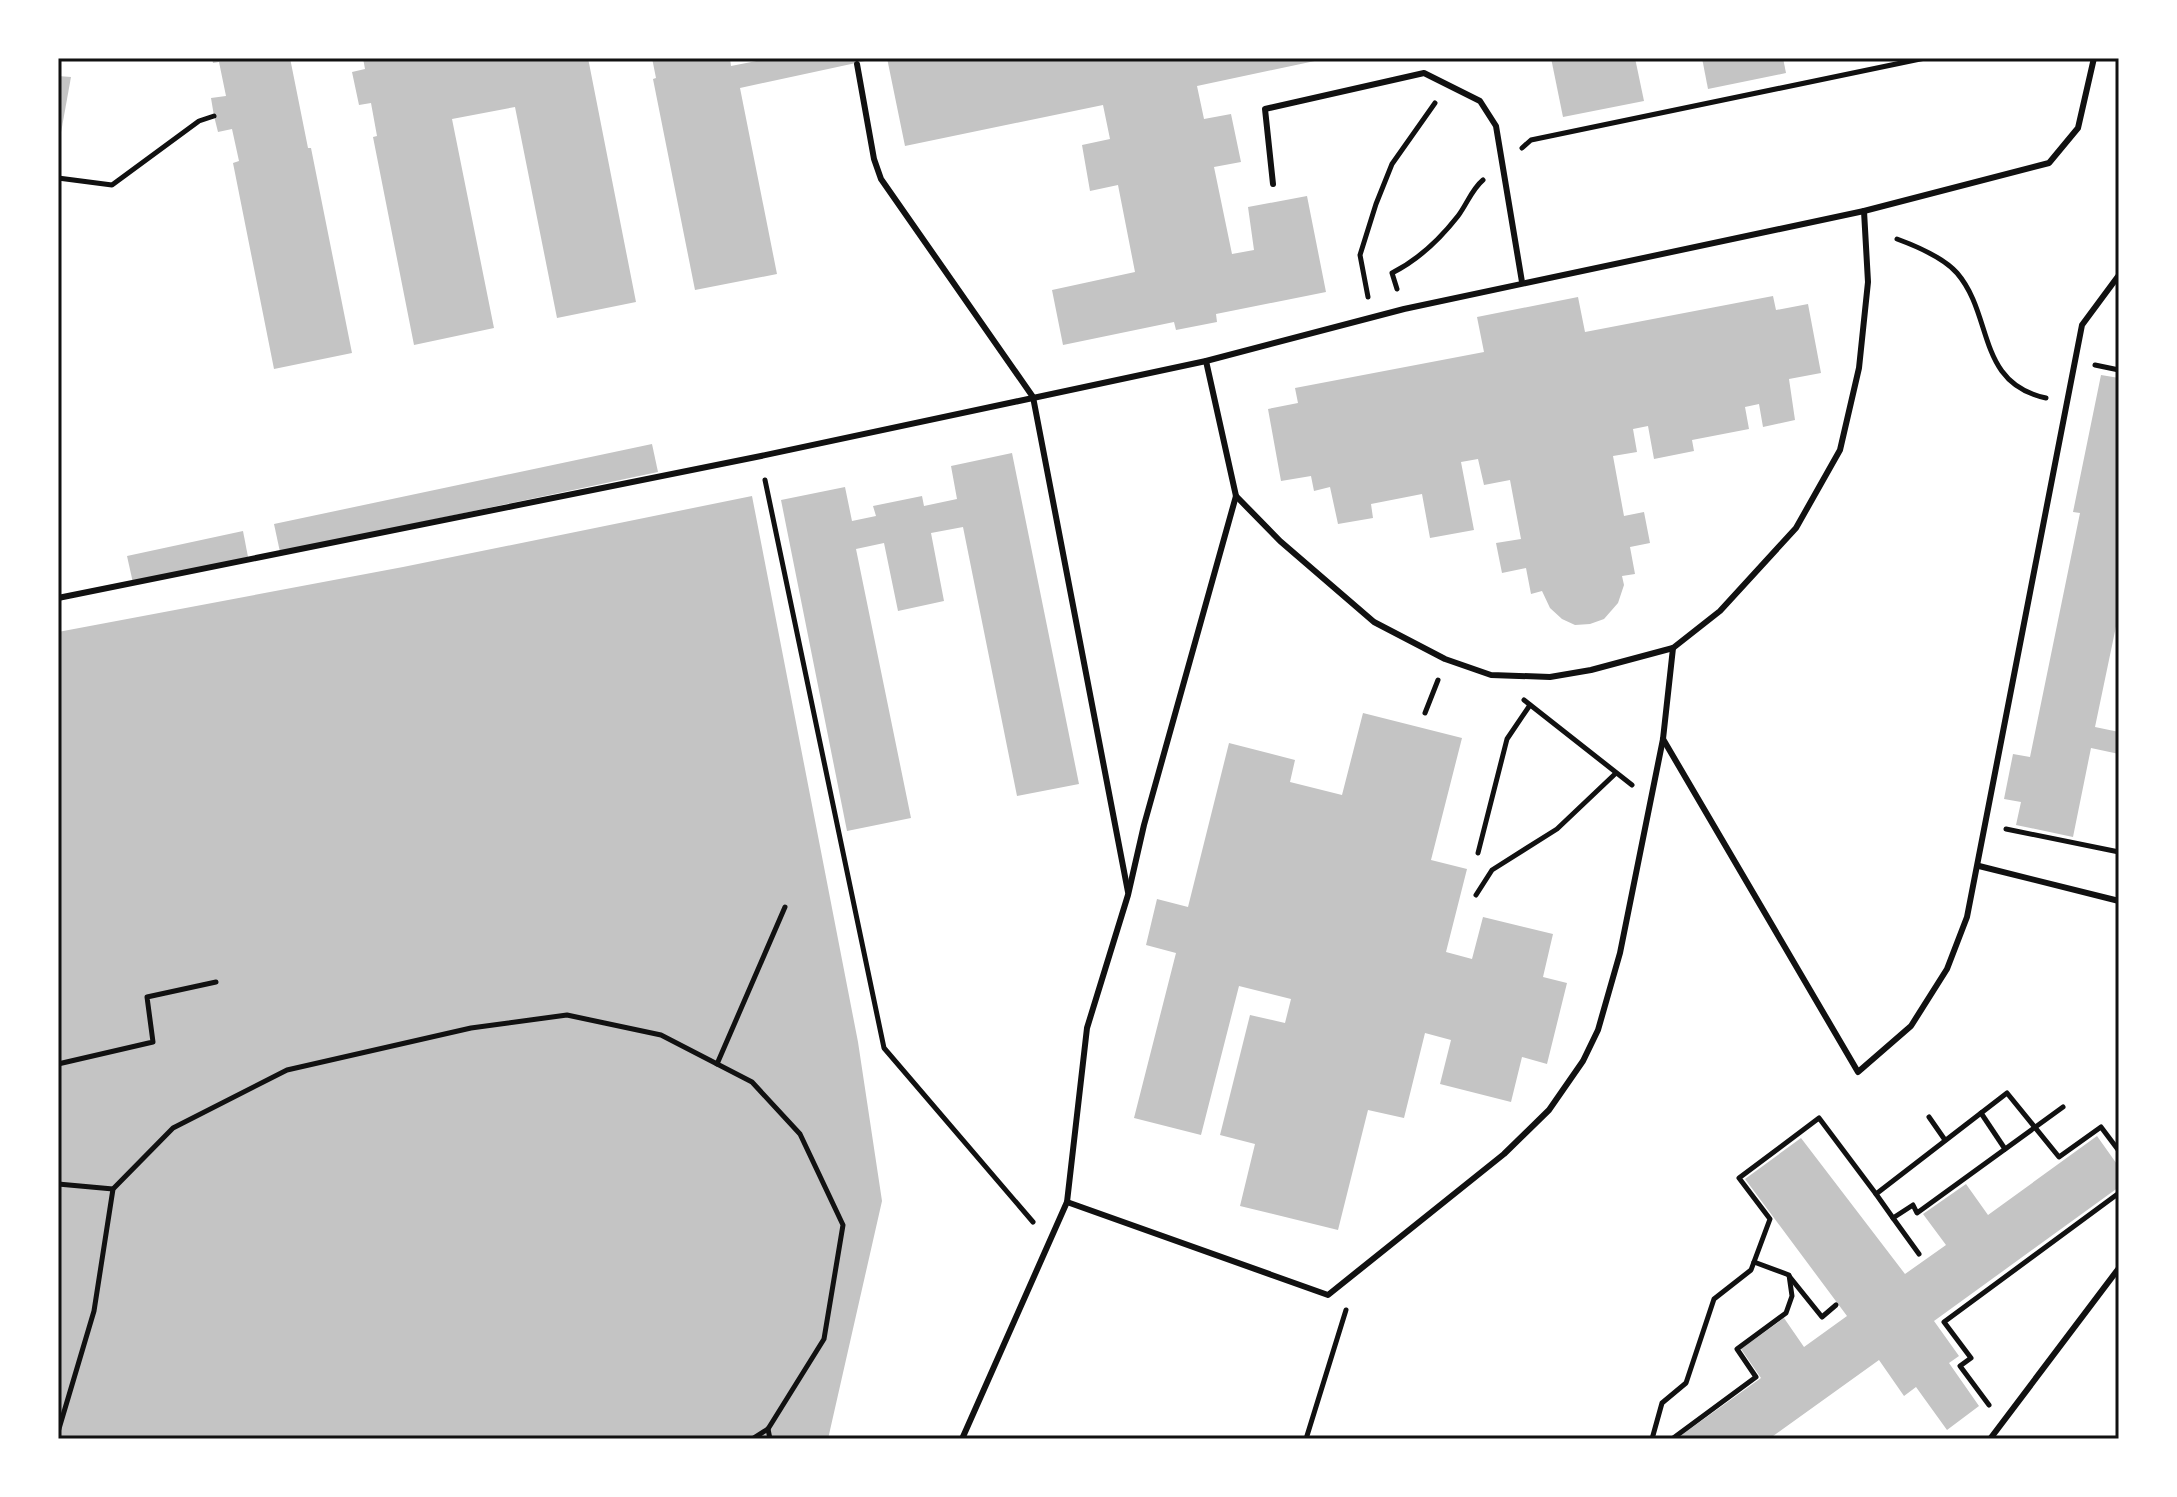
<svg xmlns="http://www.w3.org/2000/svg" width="2177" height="1497" font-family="'Noto Sans',sans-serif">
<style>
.building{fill:#c4c4c4}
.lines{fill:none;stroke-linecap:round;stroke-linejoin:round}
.path{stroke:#111;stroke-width:5}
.service{stroke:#111;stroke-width:6}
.neatline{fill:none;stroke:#111;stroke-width:3}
</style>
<rect width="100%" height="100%" fill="#fff"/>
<!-- building -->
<g class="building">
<polygon points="212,58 290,58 308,148 311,148 352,353 274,369 233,163 239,161 232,129 218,132 214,116 211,98 226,96 219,62 213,63"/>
<polygon points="363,58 588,58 636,302 557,318 515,107 452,119 494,328 414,345 373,137 377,136 371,103 359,105 352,72 365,69"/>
<polygon points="652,58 730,58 731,66 771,58 879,58 740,88 777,274 695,290 653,79 656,78"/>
<polygon points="887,58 1329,58 1197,86 1204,119 1231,114 1241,162 1214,167 1232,254 1254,250 1248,207 1307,196 1326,292 1216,314 1217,322 1176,330 1174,322 1063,345 1052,290 1135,272 1118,185 1090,191 1082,145 1110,139 1103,105 905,146"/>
<polygon points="1551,58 1635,58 1644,101 1563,117"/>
<polygon points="1702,58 1783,58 1786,73 1708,89"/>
<polygon points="58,76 71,77 60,138 58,138"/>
<polygon points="1773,296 1776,310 1808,304 1821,373 1789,379 1795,420 1763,427 1759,404 1745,407 1749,429 1692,440 1694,451 1654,459 1648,426 1633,429 1637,452 1613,456 1624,516 1644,512 1650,543 1630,547 1635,574 1622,576 1624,585 1618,603 1604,619 1590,624 1575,625 1562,619 1550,608 1542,591 1531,594 1526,568 1502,573 1496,543 1521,539 1510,480 1484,485 1478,459 1461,462 1474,530 1430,538 1422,494 1371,504 1373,518 1338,524 1330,487 1314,491 1311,476 1281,481 1268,409 1298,403 1295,388 1484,352 1477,317 1578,297 1585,332"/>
<polygon points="2101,375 2119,378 2119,612 2095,727 2119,732 2119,754 2091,748 2073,837 2016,825 2021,802 2004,799 2013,754 2030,757 2080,513 2073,512"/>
<polygon points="652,444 658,472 280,552 274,524"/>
<polygon points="1012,453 1079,784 1017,796 963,527 931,533 944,601 898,611 884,543 856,549 911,818 847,831 781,500 845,487 852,521 876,516 873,506 922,496 924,506 957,499 951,466"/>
<polygon points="752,496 858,1042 882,1201 828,1439 58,1439 58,632 403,567"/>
<polygon points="243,531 248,557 133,583 127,556"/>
<polygon points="1363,713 1462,738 1431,860 1467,869 1446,952 1472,959 1483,917 1553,934 1543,977 1567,983 1547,1064 1522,1057 1511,1102 1440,1084 1451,1040 1425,1033 1404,1118 1368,1110 1338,1230 1240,1206 1255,1144 1220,1135 1250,1015 1285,1023 1291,999 1239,986 1201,1135 1134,1118 1176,953 1146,945 1157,899 1188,907 1229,743 1295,760 1290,782 1342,795"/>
<polygon points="2097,1136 2119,1167 2119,1187 1934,1321 1959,1356 1949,1363 1979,1406 1947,1430 1916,1387 1904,1396 1879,1360 1769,1439 1676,1439 1761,1378 1741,1349 1784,1318 1804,1347 1847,1316 1745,1179 1801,1138 1905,1274 1946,1245 1923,1214 1966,1184 1988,1215"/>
</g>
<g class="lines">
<!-- path -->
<g class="path">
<polyline points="1522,148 1531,140 1925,58"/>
<polyline points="58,178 112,185 199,121 214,116"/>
<path d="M1897,239C1916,246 1943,257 1957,273C1994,316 1976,383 2046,398"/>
<path d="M1397,289L1392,273C1418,260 1440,239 1458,216C1467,204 1472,189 1483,180"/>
<polyline points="1368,297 1360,255 1376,204 1392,164 1435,103"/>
<polyline points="2095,365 2119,370"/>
<polyline points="765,480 884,1048 1033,1222"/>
<polyline points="1524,700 1632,785"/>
<polyline points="1425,713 1438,680"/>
<polyline points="2006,829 2119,852"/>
<polyline points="1478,853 1507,739 1530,705"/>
<polyline points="1476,895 1492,870 1557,829 1615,774"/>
<polyline points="58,1064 153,1042 147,997 216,982"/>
<polyline points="717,1064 785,907"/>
<polyline points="1981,1113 2005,1149"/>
<polyline points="1929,1117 1945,1140"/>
<polyline points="58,1184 113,1189"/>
<polyline points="1876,1194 1893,1218"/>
<polyline points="1919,1254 1893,1218 1913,1205 1917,1213 2063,1107"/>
<polyline points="1789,1276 1822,1317 1836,1305"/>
<polyline points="1989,1405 1960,1366 1971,1358 1944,1322 2119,1193"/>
<polyline points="768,1429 770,1439"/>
<polyline points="58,1432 94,1311 113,1189 173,1128 287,1070 471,1028 567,1015 661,1035 752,1082 800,1134 843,1225 824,1339 768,1429 752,1439"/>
<polyline points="1306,1439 1346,1310"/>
<polyline points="1652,1439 1662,1403 1686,1383 1714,1299 1751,1270 1770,1219 1739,1178 1819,1118 1876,1194 2007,1093 2059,1157 2101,1127 2119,1151"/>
<polyline points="1672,1439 1756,1377 1737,1349 1786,1313 1792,1296 1789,1275 1754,1262"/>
</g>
<!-- service -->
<g class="service">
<polyline points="857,64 874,159 881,179 1033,397 1128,892"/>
<polyline points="1273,184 1265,109 1424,73 1480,101 1496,126 1522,282"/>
<polyline points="1236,496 1280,541 1374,622 1445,659 1491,675 1550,677 1591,670 1673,648 1720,611 1796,528 1840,450 1859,368 1868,282 1864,211"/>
<polyline points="58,598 761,456 1206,361 1404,309 1864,211 2049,163 2078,128 2094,58"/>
<polyline points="1663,739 1858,1072 1911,1026 1947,969 1967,917 2082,325 2119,275"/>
<polyline points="1979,866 2119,901"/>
<polyline points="1067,1202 1328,1295 1504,1154 1549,1110 1583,1061 1598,1030 1620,953 1663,739 1673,648"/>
<polyline points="962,1439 1067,1202 1087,1028 1128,895 1144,825 1236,496 1206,361"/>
<polyline points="1990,1439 2119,1268"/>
</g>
</g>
<!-- border -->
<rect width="2177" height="1497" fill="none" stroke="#ffffff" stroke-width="120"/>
<rect x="60" y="60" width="2057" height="1377" class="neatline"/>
</svg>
